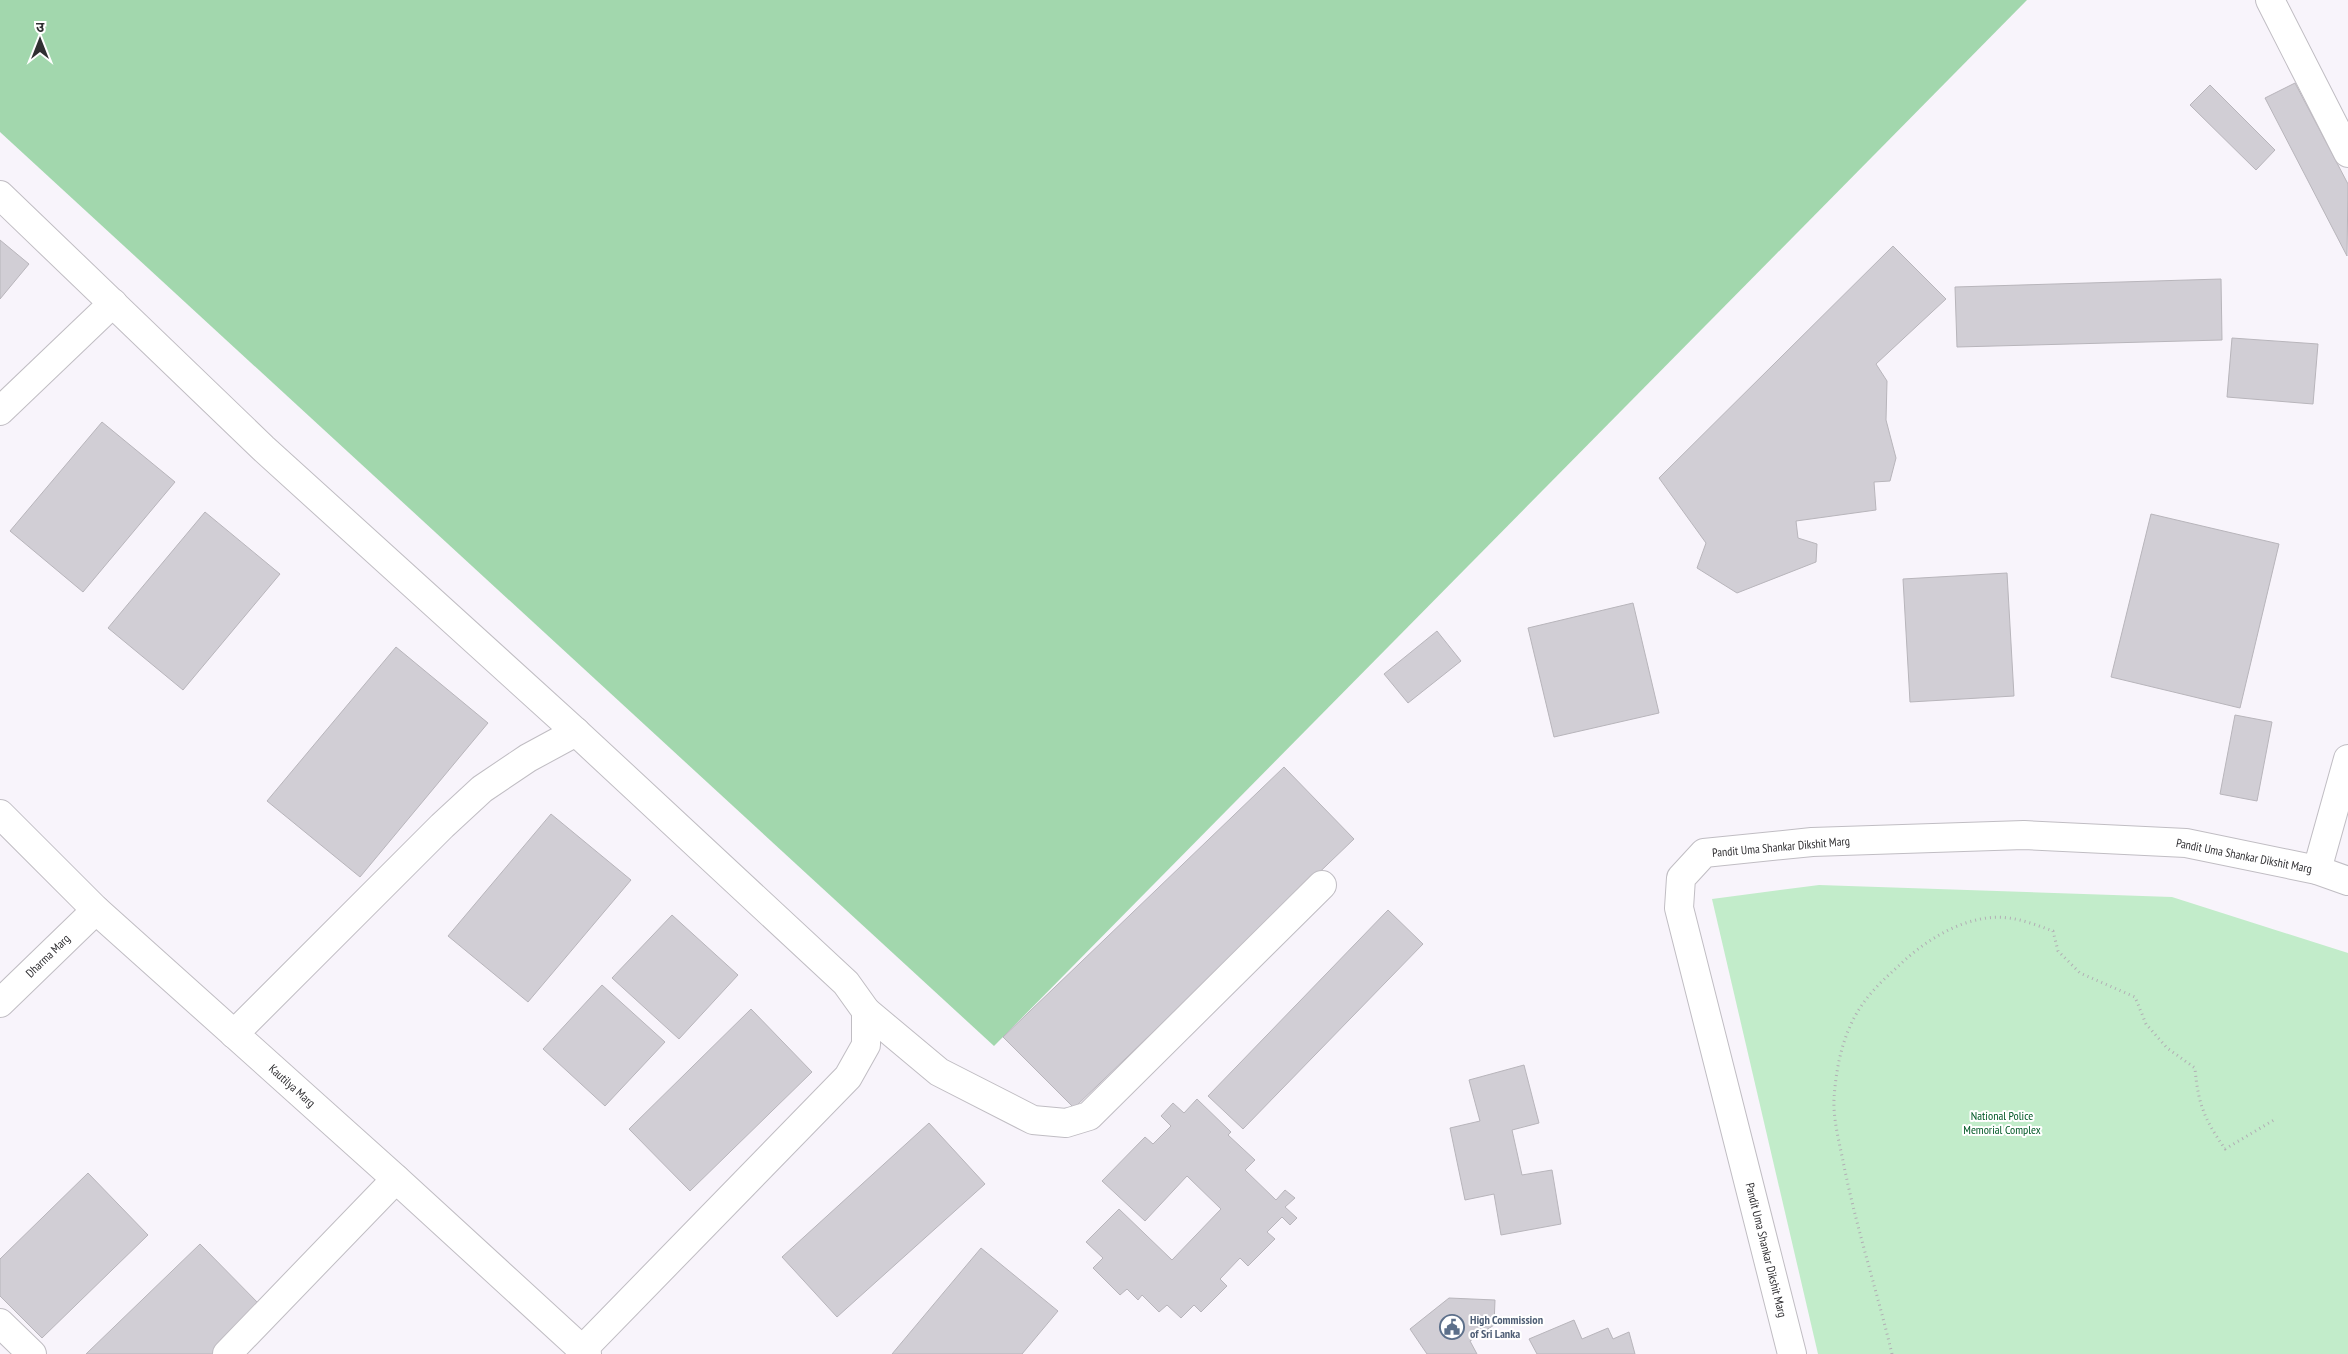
<svg xmlns="http://www.w3.org/2000/svg" width="2348" height="1354" font-family="'PT Sans Narrow','Noto Sans Devanagari',sans-serif">
<style>
.green{fill:#c2ecca}
.forest{fill:#a2d7ad}
.building{fill:#d1ced5;stroke:#b8b5bb}
.lines{fill:none;stroke-linecap:round;stroke-linejoin:round}
.minor-casing{stroke:#c0bdc3;stroke-width:30}
.tertiary-casing{stroke:#c0bdc3;stroke-width:30}
.path{stroke:#b1aeb4;stroke-width:3;stroke-dasharray:1 4;stroke-linecap:butt}
.minor{stroke:#fff;stroke-width:28}
.tertiary{stroke:#fff;stroke-width:28}
.labels{text-anchor:middle;stroke-width:4;stroke-linejoin:round;paint-order:stroke}
.street-label{font-size:12px;fill:#302f32;stroke:#fff}
.park-label{font-size:12px;fill:#005826;stroke:#fff}
.service-label{font-size:12px;font-weight:bold;fill:#4e5e75;stroke:#fff;text-anchor:start}
</style>
<rect width="100%" height="100%" fill="#f8f4fb"/>
<!-- green -->
<polygon class="green" points="1819,885 2172,897 2348,953 2348,1354 1818,1354 1712,899"/>
<!-- forest -->
<polygon class="forest" points="0,0 2027,0 994,1046 0,132"/>
<!-- building -->
<g class="building">
<polygon points="2295,83 2348,184 2347,256 2265,98"/>
<polygon points="2210,85 2275,150 2256,170 2190,105"/>
<polygon points="0,240 29,264 0,299"/>
<polygon points="1893,246 1946,299 1876,364 1887,381 1886,420 1896,458 1890,481 1874,482 1876,510 1796,521 1798,538 1817,544 1816,562 1737,593 1697,568 1706,543 1659,478"/>
<polygon points="2221,279 2222,340 1957,347 1955,287"/>
<polygon points="2232,338 2318,344 2313,404 2227,397"/>
<polygon points="102,422 175,482 83,592 10,531"/>
<polygon points="205,512 280,574 183,690 108,628"/>
<polygon points="2151,514 2279,544 2240,708 2111,677"/>
<polygon points="2007,573 2014,696 1910,702 1903,579"/>
<polygon points="1633,603 1659,713 1554,737 1528,628"/>
<polygon points="1437,631 1461,661 1408,703 1384,674"/>
<polygon points="396,647 488,723 360,877 267,801"/>
<polygon points="2235,715 2272,722 2257,801 2220,794"/>
<polygon points="1284,767 1354,839 1074,1108 1003,1037"/>
<polygon points="551,814 631,880 528,1002 448,936"/>
<polygon points="1388,910 1423,944 1243,1129 1208,1096"/>
<polygon points="672,915 738,975 679,1039 612,978"/>
<polygon points="602,985 665,1042 605,1106 543,1049"/>
<polygon points="751,1009 812,1072 690,1191 629,1129"/>
<polygon points="1524,1065 1539,1123 1512,1130 1522,1175 1552,1170 1561,1224 1501,1235 1494,1194 1465,1200 1450,1128 1480,1121 1469,1080"/>
<polygon points="1197,1099 1231,1132 1228,1135 1255,1160 1245,1170 1276,1200 1285,1190 1295,1198 1285,1207 1297,1218 1290,1225 1282,1217 1267,1232 1275,1239 1248,1266 1240,1258 1220,1279 1227,1286 1201,1312 1194,1305 1181,1318 1167,1305 1159,1312 1142,1295 1138,1300 1127,1289 1120,1295 1093,1268 1103,1258 1086,1242 1119,1209 1172,1260 1221,1209 1187,1176 1145,1221 1102,1181 1145,1137 1153,1144 1171,1126 1161,1116 1173,1103 1184,1113"/>
<polygon points="929,1123 985,1184 837,1317 782,1257"/>
<polygon points="88,1173 148,1235 42,1338 0,1296 0,1259"/>
<polygon points="200,1244 261,1306 212,1354 86,1354"/>
<polygon points="981,1248 1058,1311 1022,1354 892,1354"/>
<polygon points="1449,1298 1495,1300 1494,1325 1470,1341 1477,1354 1427,1354 1410,1329"/>
<polygon points="1574,1320 1582,1339 1608,1328 1613,1339 1629,1332 1635,1354 1537,1354 1529,1339"/>
</g>
<g class="lines">
<defs>
<g id="minor">
<polyline points="2270,0 2348,153"/>
<polyline points="0,195 263,448 576,732 846,983 866,1011 866,1045 848,1077 582,1350"/>
<polyline points="0,411 113,303"/>
<polyline points="2317,870 2348,759"/>
<polyline points="0,1003 96,910"/>
<polyline points="866,1011 939,1072 1033,1120 1066,1123 1089,1116 1322,885"/>
<polyline points="234,1034 442,826 482,789 528,758 576,732"/>
<polyline points="0,1323 32,1354"/>
<polyline points="227,1354 396,1179"/>
<polyline points="1792,1354 1679,908 1681,878 1704,853 1812,842 2024,835 2186,843 2317,870 2348,881"/>
</g>
<polyline id="tertiary" points="0,814 96,910 396,1179 587,1354"/>
</defs>
<!-- minor casing -->
<use href="#minor" class="minor-casing"/>
<!-- tertiary casing -->
<use href="#tertiary" class="tertiary-casing"/>
<!-- path -->
<path class="path" d="M1892,1354C1877,1291 1857,1230 1844,1166C1840,1145 1833,1120 1834,1099C1836,1067 1843,1032 1862,1005C1874,987 1890,974 1906,959C1933,935 1972,913 2009,918C2024,920 2039,926 2053,931L2058,951L2080,973L2135,997L2146,1024L2167,1048L2195,1068C2198,1105 2205,1120 2225,1149L2274,1120"/>
<!-- minor -->
<use href="#minor" class="minor"/>
<!-- tertiary -->
<use href="#tertiary" class="tertiary"/>
</g>
<!-- icons -->
<defs>
<symbol id="civic-ring" viewBox="-11 -11 22 22"><circle r="9.5" fill="#fff" stroke="#5c6f8a" stroke-width="1.5"/><path d="M-.6-6.5H3V-4.5H.6V-3L4-1V1h2V6H-6V1h2V-1L-.6-3ZM-1.2 2.5V6h2.4V2.5Z" fill="#5c6f8a"/></symbol>
</defs>
<g fill-rule="evenodd">
<use href="#civic-ring" x="1438" y="1313" width="28" height="28"/>
</g>
<g class="labels">
<!-- street labels -->
<g class="street-label">
<text transform="translate(1781 847) rotate(-5)" y="4">Pandit Uma Shankar Dikshit Marg</text>
<text transform="translate(2244 856) rotate(11)" y="4">Pandit Uma Shankar Dikshit Marg</text>
<text transform="translate(48 956) rotate(-44)" y="4">Dharma Marg</text>
<text transform="translate(292 1086) rotate(42)" y="4">Kautilya Marg</text>
<text transform="translate(1766 1250) rotate(76)" y="4">Pandit Uma Shankar Dikshit Marg</text>
</g>
<!-- park labels -->
<g class="park-label">
<text x="2002" y="1120">National Police<tspan x="2002" dy="14">Memorial Complex</tspan></text>
</g>
<!-- service labels -->
<g class="service-label">
<text x="1470" y="1324">High Commission<tspan x="1470" dy="14">of Sri Lanka</tspan></text>
</g>
</g>
<!-- north arrow -->
<g transform="translate(40 40)" stroke="#ffffff" stroke-width="4" paint-order="stroke">
<path d="M0-4L9 19L0 12L-9 19Z" fill="#302f32"/>
<text y="-8" font-size="14" font-weight="bold" text-anchor="middle" fill="#302f32">उ</text>
</g>
</svg>
